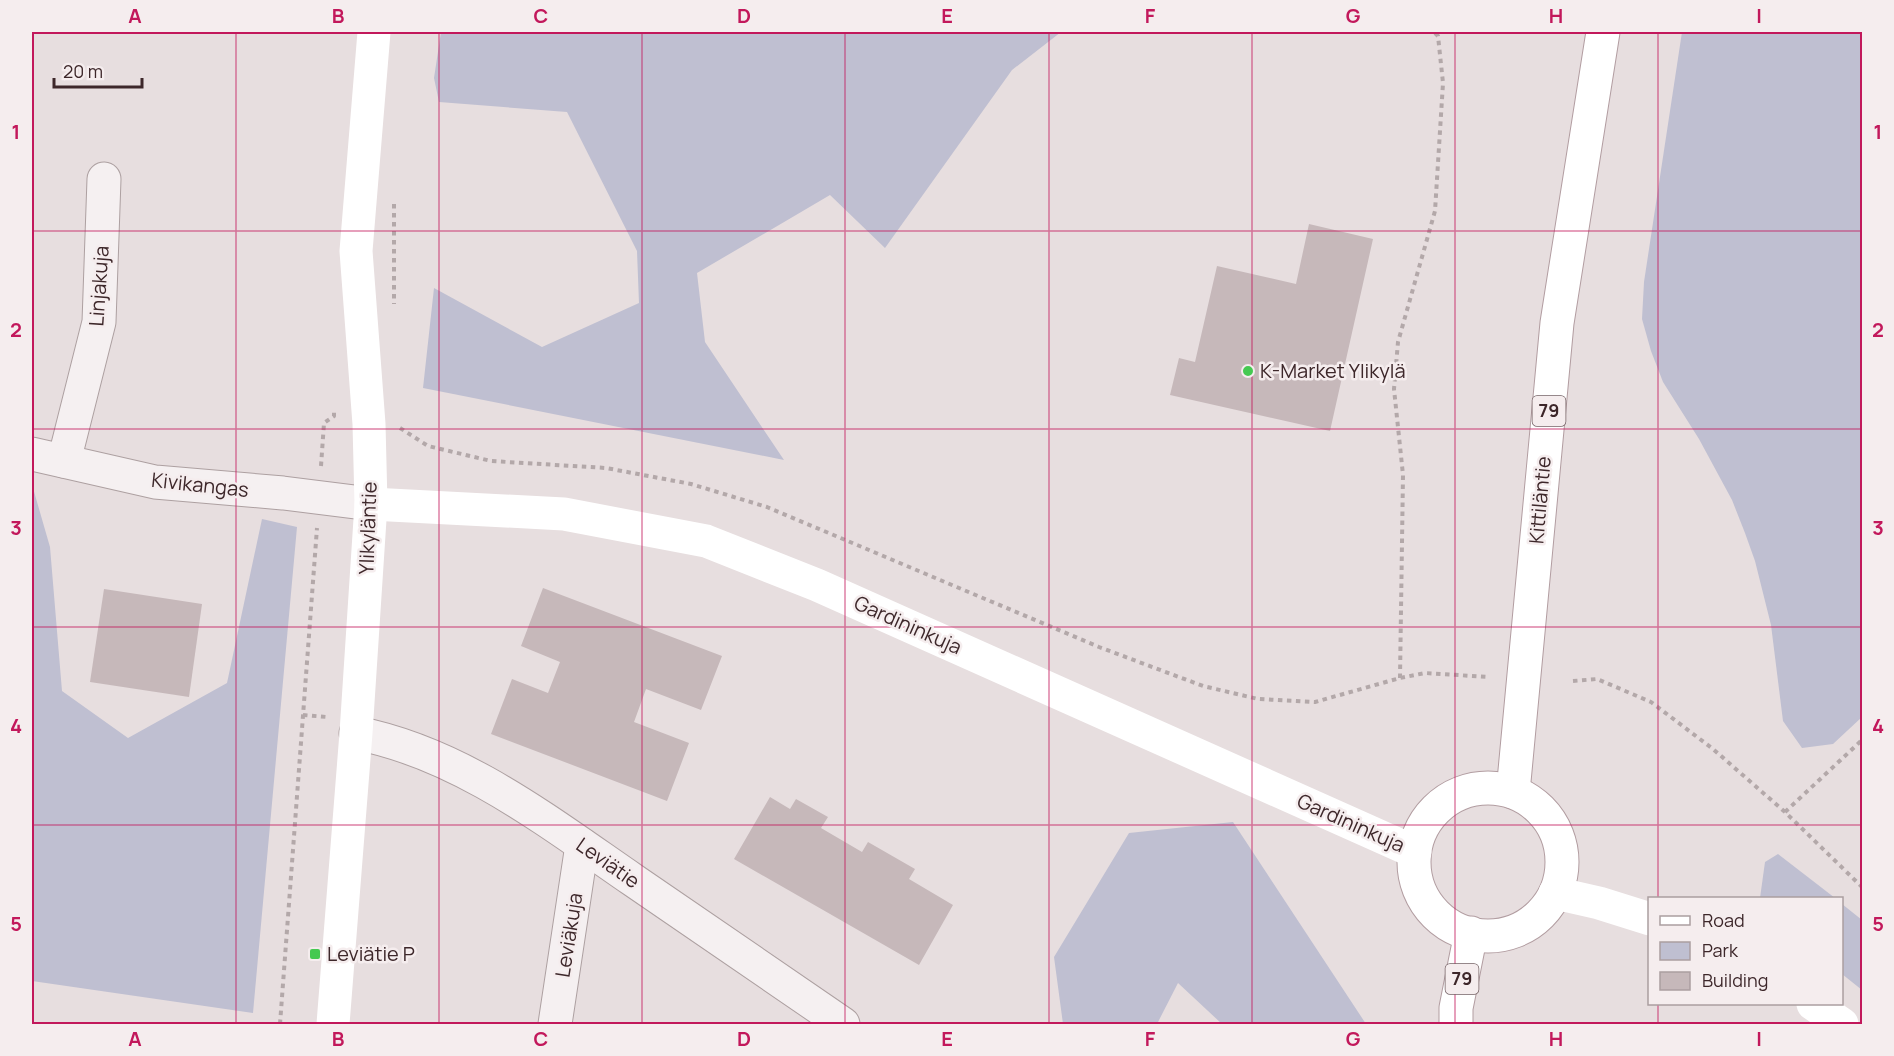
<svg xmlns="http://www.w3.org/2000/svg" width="1894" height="1056" font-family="Manrope,sans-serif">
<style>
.green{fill:#bfbfd1}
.building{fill:#c6b8ba}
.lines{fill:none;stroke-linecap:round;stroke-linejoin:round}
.street-casing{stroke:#ada0a1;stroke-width:35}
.primary-casing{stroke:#b29da1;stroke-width:35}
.path{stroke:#b3a8a9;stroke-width:4;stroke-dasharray:4.5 4.5;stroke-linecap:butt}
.street{stroke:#f5f0f1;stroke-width:33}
.secondary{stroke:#fff;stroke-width:33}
.primary{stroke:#fff;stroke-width:33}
.grid{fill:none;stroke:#c2185b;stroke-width:1.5;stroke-opacity:0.55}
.poi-dot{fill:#45c951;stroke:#f5edee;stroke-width:2}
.labels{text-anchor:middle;stroke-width:5;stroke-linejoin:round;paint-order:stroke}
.shield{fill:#f5edee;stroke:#746265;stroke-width:1.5}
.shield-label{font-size:18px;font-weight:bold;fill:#3d272a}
.street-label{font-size:20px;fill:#3d272a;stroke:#f5edee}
.poi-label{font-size:20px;fill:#3d272a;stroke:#f5edee;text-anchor:start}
.neatline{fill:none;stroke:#c2185b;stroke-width:2}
.grid-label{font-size:20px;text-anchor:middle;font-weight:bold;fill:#c2185b}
</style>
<rect width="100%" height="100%" fill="#e7dedf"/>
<!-- green -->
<g class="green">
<polygon points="441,32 1061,32 1012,70 885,248 830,195 697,273 705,342 784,460 423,388 434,288 542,347 639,303 637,251 567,112 439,102 434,78"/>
<polygon points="1682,32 1862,32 1862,717 1833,744 1802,748 1783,721 1771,625 1755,561 1745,533 1732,500 1699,439 1663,382 1651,351 1642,319 1644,282"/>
<polygon points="33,488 50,547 62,691 128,738 227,683 262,519 297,527 253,1013 32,981 32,491"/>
<polygon points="1233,822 1366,1024 1222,1024 1178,983 1157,1024 1063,1024 1054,957 1129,833"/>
<polygon points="1778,854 1835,898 1760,898 1765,862"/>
<polygon points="1842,904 1862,920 1862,990 1842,974"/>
</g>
<!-- building -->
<g class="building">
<polygon points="1309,224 1373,239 1330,431 1170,395 1179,358 1195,362 1217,266 1296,284"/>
<polygon points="543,588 722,656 701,710 646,689 634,722 689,743 667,801 491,734 512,679 548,693 560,662 521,646"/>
<polygon points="104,589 202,604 189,697 90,682"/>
<polygon points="770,797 790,809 796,799 828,817 821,828 862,852 868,842 915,869 909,879 953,905 919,965 734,859"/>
</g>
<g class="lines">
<defs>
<g id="street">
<polyline points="32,454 155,482 283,493 371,504"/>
<polyline points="64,461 99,322 104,179"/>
<path d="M356,733C460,753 547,821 633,880C703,928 773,976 843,1024"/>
<polyline points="555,1024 582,845"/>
</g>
<g id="primary">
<circle cx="1488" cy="862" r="74"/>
<polyline points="1513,792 1557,323 1603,32"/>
<polyline points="1456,1024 1456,1008 1471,933"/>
</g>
</defs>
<!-- street casing -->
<use href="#street" class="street-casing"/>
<!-- primary casing -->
<use href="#primary" class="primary-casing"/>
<!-- path -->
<g class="path">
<polyline points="394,204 394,304"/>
<polyline points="400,428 428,446 491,461 606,468 691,484 767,507 1099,647 1203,686 1258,699 1315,702 1400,678 1425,673 1489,677"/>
<polyline points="321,466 324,423 334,416 334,410"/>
<polyline points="1400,678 1403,475 1394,389 1398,342 1435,211 1443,83 1438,36 1434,32"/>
<polyline points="1573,681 1597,679 1651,702 1713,749 1785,812 1862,887"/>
<polyline points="303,715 327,717"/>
<polyline points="1785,812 1862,740"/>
<polyline points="280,1024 317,528"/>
</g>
<!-- street -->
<use href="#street" class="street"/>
<!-- secondary -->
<g class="secondary">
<polyline points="371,504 564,514 706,541 817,585 1415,852"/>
<polyline points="1555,893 1599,903 1650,919"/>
<polyline points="1813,1004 1842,1024"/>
<polyline points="333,1024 356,733 371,504 369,424 356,251 374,32"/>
</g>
<!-- primary -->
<use href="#primary" class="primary"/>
</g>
<!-- grid -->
<path class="grid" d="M236,32V1024M439,32V1024M642,32V1024M845,32V1024M1049,32V1024M1252,32V1024M1455,32V1024M1658,32V898M32,231H1862M32,429H1862M32,627H1862M32,825H1862M1658,1004V1024"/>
<!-- markers -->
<g class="poi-dot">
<circle cx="1248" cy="371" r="6"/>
<rect x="309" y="948" width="12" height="12" rx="3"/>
</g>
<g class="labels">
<!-- shield labels -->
<g class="shield">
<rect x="1532.5" y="396" width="33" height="30" rx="4.5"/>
<rect x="1445.5" y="964" width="33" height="30" rx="4.5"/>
</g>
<g class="shield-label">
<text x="1549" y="417">79</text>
<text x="1462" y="985">79</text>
</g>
<!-- street labels -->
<g class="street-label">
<text transform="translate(99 286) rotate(-86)" y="7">Linjakuja</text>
<text transform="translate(200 485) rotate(6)" y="7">Kivikangas</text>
<text transform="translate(1540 500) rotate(-85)" y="7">Kittiläntie</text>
<text transform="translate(368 528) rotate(-88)" y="7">Ylikyläntie</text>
<text transform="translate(908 625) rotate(24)" y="7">Gardininkuja</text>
<text transform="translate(1351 823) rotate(24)" y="7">Gardininkuja</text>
<text transform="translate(608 863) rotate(35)" y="7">Leviätie</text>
<text transform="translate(569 935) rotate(-81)" y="7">Leviäkuja</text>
</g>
<!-- poi labels -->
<g class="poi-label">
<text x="1260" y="378">K-Market Ylikylä</text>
<text x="327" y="961">Leviätie P</text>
</g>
</g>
<!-- border -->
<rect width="1894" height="1056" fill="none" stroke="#f5edee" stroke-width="66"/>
<!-- legend -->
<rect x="1648" y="897" width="195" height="108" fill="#f5edee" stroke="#ab9ea0" stroke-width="1.5"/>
<rect x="1660" y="916" width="30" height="9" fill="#ffffff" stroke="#ab9ea0" stroke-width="1.5"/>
<text x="1702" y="927" font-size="18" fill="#3d272a">Road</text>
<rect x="1660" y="942" width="30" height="18" fill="#bfbfd1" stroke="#ab9ea0" stroke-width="1.5"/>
<text x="1702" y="957" font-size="18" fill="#3d272a">Park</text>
<rect x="1660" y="972" width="30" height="18" fill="#c6b8ba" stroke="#ab9ea0" stroke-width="1.5"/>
<text x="1702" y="987" font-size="18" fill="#3d272a">Building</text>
<!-- scale -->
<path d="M54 78v9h88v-9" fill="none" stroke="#3d272a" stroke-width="3"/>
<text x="63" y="78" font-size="18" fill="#3d272a" stroke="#f5edee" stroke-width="4.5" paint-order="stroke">20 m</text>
<rect x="33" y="33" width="1828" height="990" class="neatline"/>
<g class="grid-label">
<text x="135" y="23">A</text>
<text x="338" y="23">B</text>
<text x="541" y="23">C</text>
<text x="744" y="23">D</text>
<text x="947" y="23">E</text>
<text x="1150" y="23">F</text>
<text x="1353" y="23">G</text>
<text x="1556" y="23">H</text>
<text x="1759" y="23">I</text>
<text x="16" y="139">1</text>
<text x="1878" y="139">1</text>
<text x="16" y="337">2</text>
<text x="1878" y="337">2</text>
<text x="16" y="535">3</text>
<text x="1878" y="535">3</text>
<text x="16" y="733">4</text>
<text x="1878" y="733">4</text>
<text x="16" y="931">5</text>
<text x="1878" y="931">5</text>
<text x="135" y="1046">A</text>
<text x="338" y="1046">B</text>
<text x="541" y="1046">C</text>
<text x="744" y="1046">D</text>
<text x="947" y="1046">E</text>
<text x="1150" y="1046">F</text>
<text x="1353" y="1046">G</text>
<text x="1556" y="1046">H</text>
<text x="1759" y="1046">I</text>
</g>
</svg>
